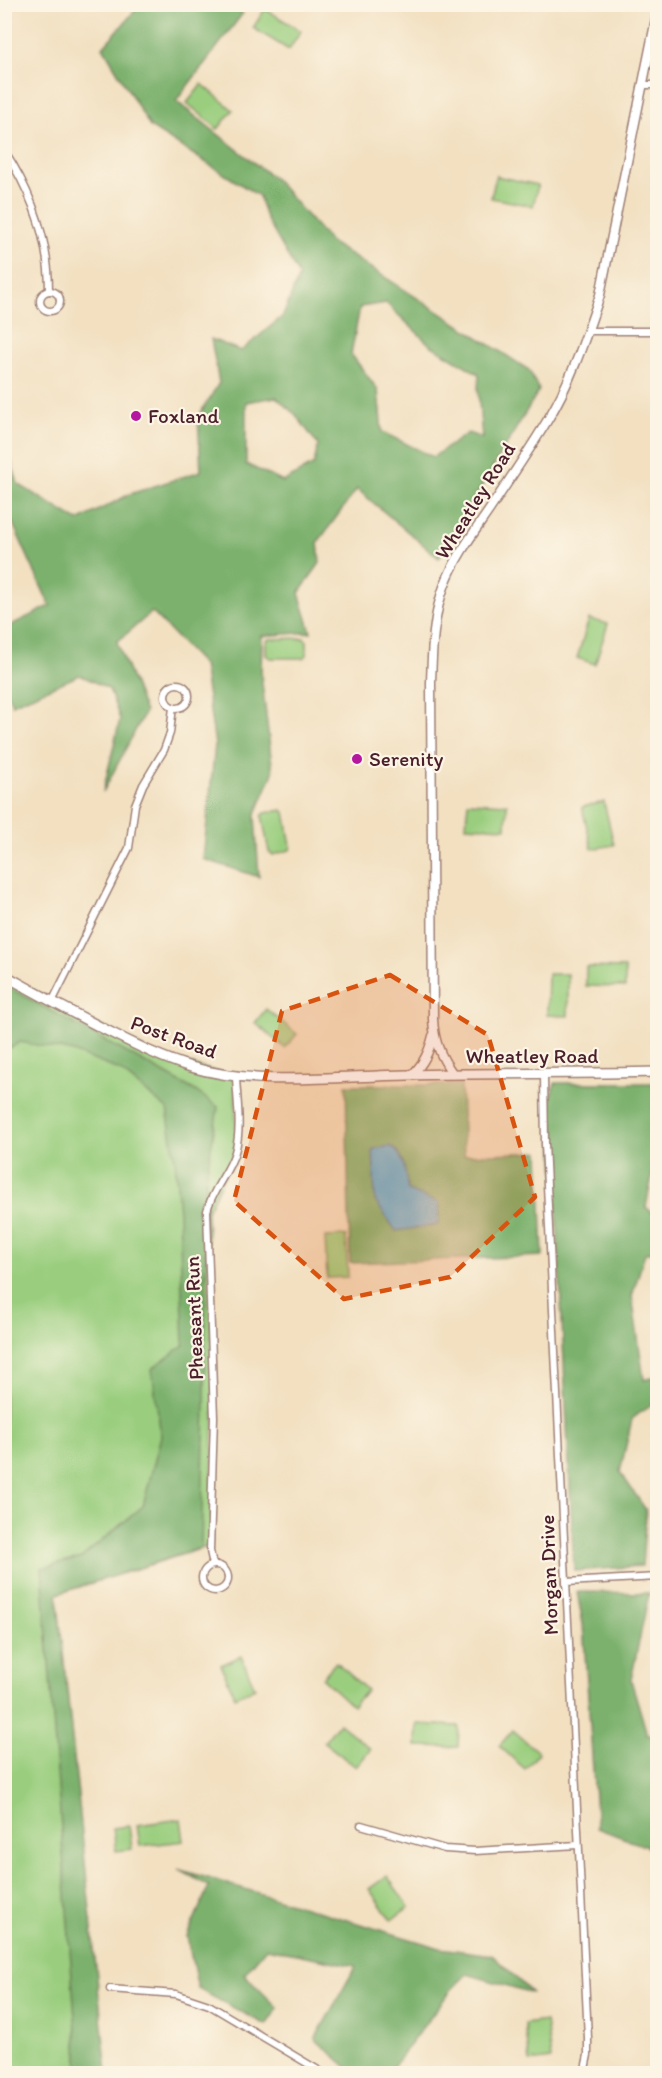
<svg xmlns="http://www.w3.org/2000/svg" width="662" height="2078" font-family="Itim,sans-serif">
<style>
.green{fill:#9ace7e;stroke:#727654;stroke-width:1.5}
.forest{fill:#7bb16d;stroke:#62684c;stroke-width:1.5;fill-rule:evenodd}
.water{fill:#5aacd5;stroke:#526680;stroke-width:1.5}
.lines{fill:none;stroke-linecap:round;stroke-linejoin:round}
.minor-casing{stroke:#9e8076;stroke-width:9}
.tertiary-casing{stroke:#9e8076;stroke-width:11}
.secondary-casing{stroke:#9e8076;stroke-width:12}
.minor{stroke:#fff;stroke-width:6}
.tertiary{stroke:#fff;stroke-width:8}
.secondary{stroke:#fff;stroke-width:9}
.marked{fill:#d8530f;fill-opacity:0.2;stroke:#d8530f;stroke-width:4.5;stroke-dasharray:12 8;stroke-linejoin:round}
.poi-dot{fill:#b5179e;stroke:#fcf5e5;stroke-width:2}
.labels{text-anchor:middle;stroke-width:4.5;stroke-linejoin:round;paint-order:stroke}
.poi-label{font-size:21px;fill:#4a1f2b;stroke:#fcf5e5;text-anchor:start}
.street-label{font-size:21px;fill:#4a1f2b;stroke:#fcf5e5}
</style>
<rect width="100%" height="100%" fill="#fcf5e5"/>
<filter id="ink" filterUnits="userSpaceOnUse"><feTurbulence type="fractalNoise" baseFrequency=".0167" numOctaves="2"/><feDisplacementMap in="SourceGraphic" scale="12" xChannelSelector="R" yChannelSelector="G"/><feConvolveMatrix kernelMatrix="1 2 1 2 8 2 1 2 1" color-interpolation-filters="sRGB"/></filter>
<filter id="wash" filterUnits="userSpaceOnUse"><feTurbulence type="fractalNoise" baseFrequency=".008" numOctaves="4" result="noise"/><feDisplacementMap in="SourceGraphic" scale="24" xChannelSelector="R" yChannelSelector="G"/><feGaussianBlur stdDeviation="1.35" result="paint"/><feColorMatrix in="noise" values="0 0 0 0 0 0 0 0 0 0 0 0 0 0 0 0 0 1.4 0 .05"/><feComposite in="paint" operator="in"/></filter>
<g filter="url(#wash)">
<rect width="100%" height="100%" fill="#f2e0c1"/>
<!-- green -->
<g class="green">
<polygon points="265,9 301,31 289,50 253,28"/>
<polygon points="202,84 233,110 218,129 187,103"/>
<polygon points="496,176 538,185 533,206 491,198"/>
<polygon points="589,619 608,624 595,664 577,658"/>
<polygon points="304,638 307,641 307,655 304,658 270,658 266,655 266,642 269,639"/>
<polygon points="468,802 507,804 506,828 466,826"/>
<polygon points="604,802 614,845 592,849 582,807"/>
<polygon points="282,810 285,812 291,846 290,850 273,855 269,852 262,816 265,813"/>
<polygon points="586,967 625,968 625,987 586,986"/>
<polygon points="548,974 568,974 568,1016 547,1015"/>
<polygon points="4,975 152,1053 236,1077 236,1151 207,1211 214,1417 210,1546 57,1594 102,2073 5,2073"/>
<polygon points="266,1009 297,1034 285,1048 255,1023"/>
<polygon points="346,1236 348,1277 327,1278 325,1237"/>
<polygon points="241,1656 255,1688 235,1697 221,1665"/>
<polygon points="336,1662 367,1690 352,1706 322,1678"/>
<polygon points="339,1723 371,1749 356,1767 324,1742"/>
<polygon points="417,1724 459,1726 458,1747 416,1746"/>
<polygon points="513,1730 539,1753 525,1769 499,1746"/>
<polygon points="181,1819 184,1841 140,1846 137,1825"/>
<polygon points="129,1826 132,1849 116,1851 113,1828"/>
<polygon points="387,1876 409,1907 391,1920 369,1889"/>
<polygon points="546,2021 551,2059 530,2062 525,2024"/>
</g>
<!-- forest -->
<g class="forest">
<path d="M140,5H222L243,13L176,101L276,180L330,242L529,370L539,390L439,558L357,489L318,542L320,563L299,593L311,632L262,636L261,674L273,773L255,816L259,877L203,859L215,745L203,665L152,612L117,642L145,712L103,792L120,719L109,689L80,675L12,704L5,688V628L50,606L5,506V440L18,484L78,521L130,494L201,471L198,417L219,383L211,339L241,351L283,316L299,276L266,218L259,196L150,127L103,47ZM386,303L430,345L479,374L478,389L482,438L468,433L433,457L382,432L378,390L351,354L360,307ZM276,397L296,415L318,445L314,464L283,482L246,464V402Z"/>
<polygon points="4,985 194,1090 218,1107 206,1177 205,1404 201,1548 57,1594 107,2073 79,2073 42,1568 81,1558 143,1506 161,1436 152,1369 184,1345 179,1214 175,1159 167,1109 119,1070 70,1051 20,1042 5,1051"/>
<polygon points="555,1083 657,1083 657,1156 656,1156 646,1207 657,1217 657,1252 645,1253 632,1296 644,1380 657,1376 657,1400 632,1419 620,1472 646,1510 642,1566 574,1571 551,1094"/>
<polygon points="346,1085 461,1085 464,1155 539,1152 543,1256 350,1263"/>
<polygon points="577,1592 649,1593 631,1680 647,1734 657,1735 657,1851 597,1828 583,1624"/>
<polygon points="178,1869 440,1948 492,1955 532,1993 467,1974 451,1990 388,2073 354,2073 315,2039 356,1966 266,1948 244,1974 278,2008 266,2025 198,1989 187,1936 209,1886"/>
</g>
<!-- water -->
<path class="water" d="M390,1146C406,1154 405,1176 408,1191L440,1203L438,1225L396,1231L375,1201L373,1149Z"/>
</g>
<g filter="url(#ink)">
<g class="lines">
<defs>
<g id="minor">
<polyline points="642,85 658,85"/>
<path d="M4,150C32,193 49,240 49,291"/>
<circle cx="50" cy="301" r="10"/>
<polyline points="587,331 658,331"/>
<circle cx="177" cy="696" r="12"/>
<polyline points="52,1002 129,848 135,805 143,785 164,750 170,733 173,707"/>
<polyline points="544,1075 545,1144 588,2038 588,2055 584,2074"/>
<path d="M213,1565L210,1551L214,1417L207,1211C212,1189 229,1173 235,1152C242,1129 237,1101 236,1077"/>
<circle cx="215" cy="1578" r="13"/>
<polyline points="566,1582 658,1577"/>
<polyline points="361,1825 445,1849 475,1851 578,1845"/>
<polyline points="110,1989 176,1994 209,2005 325,2074"/>
</g>
<g id="tertiary">
<path d="M453,1074C440,1056 434,1041 433,1019L431,683C432,650 433,615 445,584C456,556 473,534 490,509C509,480 529,451 547,421C571,382 585,339 600,295L658,9"/>
<path d="M412,1075C424,1063 429,1052 433,1036"/>
</g>
<path id="secondary" d="M4,975C40,995 76,1015 112,1033C138,1046 164,1059 191,1067C257,1087 339,1076 408,1075C491,1073 574,1074 658,1072"/>
</defs>
<!-- minor casing -->
<use href="#minor" class="minor-casing"/>
<!-- tertiary casing -->
<use href="#tertiary" class="tertiary-casing"/>
<!-- secondary casing -->
<use href="#secondary" class="secondary-casing"/>
<!-- minor -->
<use href="#minor" class="minor"/>
<!-- tertiary -->
<use href="#tertiary" class="tertiary"/>
<!-- secondary -->
<use href="#secondary" class="secondary"/>
</g>
</g>
<!-- marked area -->
<path class="marked" d="M390,975L488,1035L535,1197L450,1277L344,1299L234,1201L282,1011Z"/>
<!-- markers -->
<g class="poi-dot">
<circle cx="136" cy="416" r="6"/>
<circle cx="357" cy="759" r="6"/>
</g>
<g class="labels">
<!-- poi labels -->
<g class="poi-label">
<text x="148" y="423">Foxland</text>
<text x="369" y="766">Serenity</text>
</g>
<!-- street labels -->
<g class="street-label">
<text transform="translate(475 501) rotate(-58)" y="7">Wheatley Road</text>
<text transform="translate(174 1037) rotate(20)" y="7">Post Road</text>
<text x="532" y="1063">Wheatley Road</text>
<text transform="translate(194 1318) rotate(-92)" y="7">Pheasant Run</text>
<text transform="translate(549 1575) rotate(-92)" y="7">Morgan Drive</text>
</g>
</g>
<!-- margin -->
<rect width="662" height="2078" fill="none" stroke="#fcf5e5" stroke-width="24"/>
</svg>
